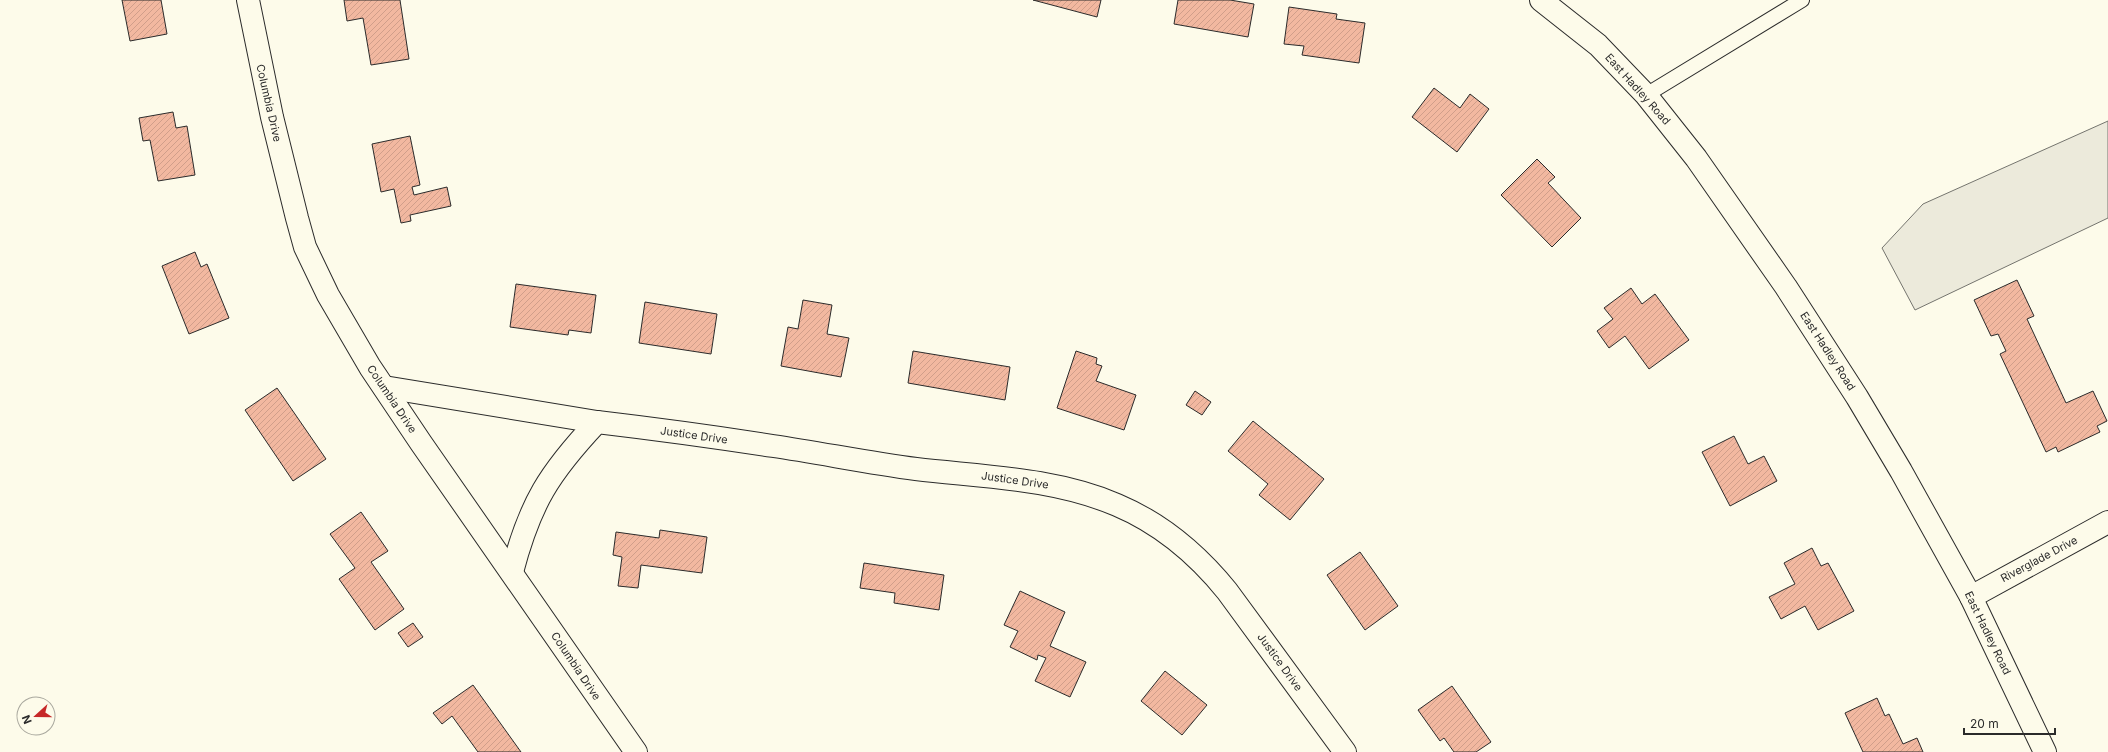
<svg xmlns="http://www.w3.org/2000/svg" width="2108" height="752" font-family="Inter,sans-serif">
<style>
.parking{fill:#eceadb;stroke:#74746e}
.building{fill:url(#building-hatch);stroke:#2b2b2b}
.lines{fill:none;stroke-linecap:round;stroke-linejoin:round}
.service-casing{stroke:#2b2b2b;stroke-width:16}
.minor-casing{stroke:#2b2b2b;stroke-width:24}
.tertiary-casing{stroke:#2b2b2b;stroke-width:24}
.service{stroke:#fdfbea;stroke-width:14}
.minor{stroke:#fdfbea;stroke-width:22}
.tertiary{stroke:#fdfbea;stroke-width:22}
.labels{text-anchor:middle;stroke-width:3;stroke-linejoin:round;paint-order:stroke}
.street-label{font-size:11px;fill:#2b2b2b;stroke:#fdfbea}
</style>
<defs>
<pattern id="building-hatch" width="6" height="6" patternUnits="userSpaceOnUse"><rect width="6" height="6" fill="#f2b8a0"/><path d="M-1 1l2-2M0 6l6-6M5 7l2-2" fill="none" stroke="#d09e8a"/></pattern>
</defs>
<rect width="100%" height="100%" fill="#fdfbea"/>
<!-- parking -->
<polygon class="parking" points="2108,121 2108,218 1915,310 1882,248 1923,204"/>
<!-- building -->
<g class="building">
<polygon points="122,0 161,0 167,34 130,41"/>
<polygon points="344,0 400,0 409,59 371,65 363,18 347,21"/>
<polygon points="1033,0 1101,0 1097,17"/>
<polygon points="1178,0 1230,0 1254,4 1248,37 1174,24"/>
<polygon points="1289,7 1337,14 1336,19 1365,23 1359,63 1302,55 1304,46 1284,44"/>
<polygon points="1434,88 1460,108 1470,94 1489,109 1457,152 1412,117"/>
<polygon points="173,112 176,128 187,126 195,175 158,181 150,140 143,141 139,118"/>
<polygon points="410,136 420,185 412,187 414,195 447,187 451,206 410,215 411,221 401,223 394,189 381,192 372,144"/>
<polygon points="1537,159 1555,177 1548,183 1581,218 1552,247 1501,195"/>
<polygon points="195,252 201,267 207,264 229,318 189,334 162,266"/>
<polygon points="2017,280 2034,316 2027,319 2066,403 2093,391 2107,421 2097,426 2100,432 2058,452 2056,447 2046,452 2000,354 2006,351 1998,334 1991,336 1974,300"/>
<polygon points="516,284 596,295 591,333 569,330 568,335 510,327"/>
<polygon points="1631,288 1642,304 1655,294 1689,340 1649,369 1625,336 1609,348 1597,331 1613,319 1604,308"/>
<polygon points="803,300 832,305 827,334 849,338 841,377 781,366 788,327 798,329"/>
<polygon points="645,302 717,314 711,354 639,343"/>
<polygon points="913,351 1010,367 1005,400 908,383"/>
<polygon points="1076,351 1097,358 1096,364 1102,366 1096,381 1136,395 1124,430 1057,408"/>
<polygon points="277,388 326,459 293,481 245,410"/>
<polygon points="1195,391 1211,402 1202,415 1186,405"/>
<polygon points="1253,421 1324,479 1290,520 1259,495 1268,484 1228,451"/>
<polygon points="1734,436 1748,464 1764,456 1777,481 1730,506 1702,452"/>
<polygon points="361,512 388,551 371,562 404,609 375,630 339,579 355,568 330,534"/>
<polygon points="660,530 707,537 702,573 641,565 638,588 618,586 622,557 613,555 616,532 659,538"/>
<polygon points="1812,548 1821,566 1828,563 1854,611 1818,630 1805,606 1781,619 1769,597 1795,584 1784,563"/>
<polygon points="1360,552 1398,606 1365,630 1327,575"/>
<polygon points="864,563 944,575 939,610 894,603 895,593 860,588"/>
<polygon points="1020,591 1065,612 1050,646 1086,662 1070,697 1035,681 1046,658 1038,655 1037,660 1010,647 1018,631 1004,625"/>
<polygon points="413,623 423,637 408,647 398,633"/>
<polygon points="1165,671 1207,705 1182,735 1141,701"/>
<polygon points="473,685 521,752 478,752 452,716 442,724 433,713"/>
<polygon points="1452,686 1491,742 1476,752 1454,752 1444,738 1440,741 1418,710"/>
<polygon points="1877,698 1885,716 1889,714 1903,744 1917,738 1923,752 1863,752 1845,713"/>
</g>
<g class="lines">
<defs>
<polyline id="service" points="1646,95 1802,0"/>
<g id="minor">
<polyline points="248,0 272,117 297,218 305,247 328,295 370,367 421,443 636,752"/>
<polyline points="384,387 597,422"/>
<path d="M512,572C530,503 549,473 597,422C656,429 715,437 773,446C821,453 869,463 916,469C984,477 1054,478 1117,505C1162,524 1197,554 1227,591L1345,752"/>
<polyline points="1971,597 2108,522"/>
</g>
<polyline id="tertiary" points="1541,0 1598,45 1646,95 1696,158 1786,287 1857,397 1901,471 1971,597 2045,752"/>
</defs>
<!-- service casing -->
<use href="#service" class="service-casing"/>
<!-- minor casing -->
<use href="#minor" class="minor-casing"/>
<!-- tertiary casing -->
<use href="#tertiary" class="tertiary-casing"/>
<!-- service -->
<use href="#service" class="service"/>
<!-- minor -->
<use href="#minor" class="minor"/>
<!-- tertiary -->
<use href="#tertiary" class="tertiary"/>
</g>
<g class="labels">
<!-- street labels -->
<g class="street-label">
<text transform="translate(1638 89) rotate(48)" y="4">East Hadley Road</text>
<text transform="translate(269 103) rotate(77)" y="4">Columbia Drive</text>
<text transform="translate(1828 351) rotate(57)" y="4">East Hadley Road</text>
<text transform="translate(392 399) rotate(56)" y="4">Columbia Drive</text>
<text transform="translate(694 435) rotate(8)" y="4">Justice Drive</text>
<text transform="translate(1015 480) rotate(8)" y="4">Justice Drive</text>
<text transform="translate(2039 559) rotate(-28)" y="4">Riverglade Drive</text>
<text transform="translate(1988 633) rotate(64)" y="4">East Hadley Road</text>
<text transform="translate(1280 662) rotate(54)" y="4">Justice Drive</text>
<text transform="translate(576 666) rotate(56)" y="4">Columbia Drive</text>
</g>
</g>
<!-- north arrow -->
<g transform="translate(36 716) rotate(249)"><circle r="19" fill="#fdfbea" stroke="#a9a89e"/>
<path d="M0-3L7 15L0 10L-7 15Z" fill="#c62828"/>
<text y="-6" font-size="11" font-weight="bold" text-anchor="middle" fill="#2b2b2b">N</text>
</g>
<!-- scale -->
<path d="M1964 728v6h91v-6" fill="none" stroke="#2b2b2b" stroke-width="2"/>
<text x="1970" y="728" font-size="12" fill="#2b2b2b" stroke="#fdfbea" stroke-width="3" paint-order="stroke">20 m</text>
</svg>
